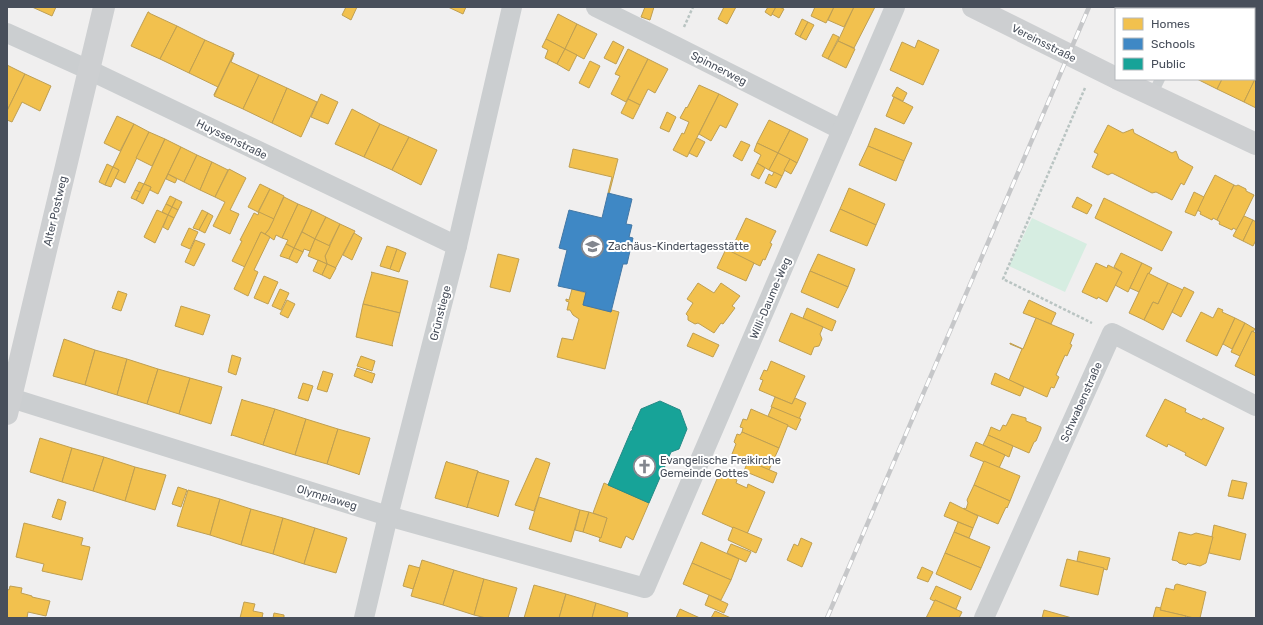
<svg xmlns="http://www.w3.org/2000/svg" width="1263" height="625" font-family="Rubik,sans-serif">
<style>
.green{fill:#d6ede1}
.homes{fill:#f2c14e;stroke:#bf9f52}
.schools{fill:#3f88c5;stroke:#4277a5}
.public{fill:#17a398;stroke:#268a86}
.lines{fill:none;stroke-linecap:round;stroke-linejoin:round}
.path{stroke:#b9c4c2;stroke-width:2.5;stroke-dasharray:3 2;stroke-linecap:butt}
.lane{stroke:#cbced0;stroke-width:10}
.street{stroke:#cbced0;stroke-width:20}
.secondary{stroke:#cdcfd1;stroke-width:22}
.rail-casing{stroke:#c6c7c9;stroke-width:4.5}
.rail{stroke:#fff;stroke-width:3;stroke-dasharray:9;stroke-linecap:butt}
.labels{text-anchor:middle;stroke-width:4;stroke-linejoin:round;paint-order:stroke}
.street-label{font-size:11px;fill:#484f5b;stroke:#fff}
.poi-label{font-size:11px;fill:#484f5b;stroke:#fff;text-anchor:start}
</style>
<rect width="100%" height="100%" fill="#f0efef"/>
<!-- green -->
<polygon class="green" points="1032,218 1087,244 1065,292 1009,266"/>
<!-- homes -->
<g class="homes">
<polygon points="32,7 56,7 52,16"/>
<polygon points="346,7 357,7 351,20 342,15"/>
<polygon points="448,7 466,7 463,14"/>
<polygon points="645,7 654,7 650,20 641,17"/>
<polygon points="724,7 736,7 727,24 718,19"/>
<polygon points="768,7 776,7 771,16 765,12"/>
<polygon points="776,7 779,7 784,9 779,18 772,14"/>
<polygon points="815,7 834,7 826,23 811,16"/>
<polygon points="834,7 854,7 844,27 828,20"/>
<polygon points="854,7 875,7 854,48 838,41"/>
<polygon points="1150,7 1171,7 1170,9 1149,9"/>
<polygon points="1171,7 1192,7 1191,9 1170,9"/>
<polygon points="148,12 149,12 149,13 177,26 160,59 131,46"/>
<polygon points="558,14 577,24 565,49 546,39"/>
<polygon points="1255,15 1256,15 1256,38 1254,37 1254,17"/>
<polygon points="802,19 808,22 800,37 795,34"/>
<polygon points="808,22 814,25 806,40 800,37"/>
<polygon points="577,24 597,34 584,59 565,49"/>
<polygon points="177,26 205,40 189,73 160,59"/>
<polygon points="833,34 839,37 828,59 822,56"/>
<polygon points="546,39 565,49 557,64 545,58 548,50 542,47"/>
<polygon points="205,40 234,53 214,95 218,87 189,73"/>
<polygon points="918,40 939,50 923,85 890,70 902,42 915,48"/>
<polygon points="613,41 624,47 616,64 604,58"/>
<polygon points="838,41 855,49 846,68 828,59"/>
<polygon points="565,49 577,55 569,71 557,64"/>
<polygon points="628,49 648,59 626,102 611,94 620,76 615,74"/>
<polygon points="234,54 231,62 259,75 243,109 214,96"/>
<polygon points="648,59 668,69 655,93 648,89 640,105 628,99"/>
<polygon points="590,61 600,66 589,88 579,83"/>
<polygon points="7,65 25,74 7,111"/>
<polygon points="25,74 51,86 40,111 22,102 12,122 7,120 7,111"/>
<polygon points="259,75 287,88 272,123 243,109"/>
<polygon points="1254,75 1256,77 1244,102 1217,89 1222,79 1254,79"/>
<polygon points="1256,77 1256,108 1244,102"/>
<polygon points="1197,79 1222,79 1217,89"/>
<polygon points="699,85 719,94 687,157 673,150 682,133 684,134 689,122 680,118 686,107 687,108"/>
<polygon points="897,87 907,93 903,101 892,96"/>
<polygon points="287,88 317,102 301,137 272,123"/>
<polygon points="321,94 338,102 328,124 311,117"/>
<polygon points="719,94 738,104 726,128 720,125 711,141 699,134"/>
<polygon points="894,97 913,107 904,124 886,116"/>
<polygon points="628,99 640,105 633,119 621,113"/>
<polygon points="352,109 380,124 364,157 335,144"/>
<polygon points="667,112 676,117 669,132 660,128"/>
<polygon points="117,116 134,124 120,151 104,143"/>
<polygon points="769,120 790,130 778,153 757,143"/>
<polygon points="134,124 149,132 125,183 115,178 119,170 113,167"/>
<polygon points="380,124 409,137 392,170 364,157"/>
<polygon points="1108,125 1123,133 1133,129 1134,133 1172,153 1176,151 1179,159 1193,167 1184,185 1181,183 1172,200 1156,192 1152,193 1112,173 1108,175 1092,167 1098,154 1094,152"/>
<polygon points="875,128 912,143 904,161 868,146"/>
<polygon points="790,130 808,139 797,163 778,153"/>
<polygon points="149,132 165,139 152,166 136,158"/>
<polygon points="409,137 437,150 421,185 392,170"/>
<polygon points="697,138 705,142 697,157 689,153"/>
<polygon points="165,139 181,147 158,194 150,190 151,187 144,184"/>
<polygon points="741,141 750,145 742,161 733,156"/>
<polygon points="757,143 778,153 769,170 757,163 761,155 754,151"/>
<polygon points="868,146 904,161 896,181 859,165"/>
<polygon points="181,147 197,155 184,182 168,174"/>
<polygon points="573,149 618,159 609,194 608,193 612,177 569,167"/>
<polygon points="778,153 790,159 782,176 769,170"/>
<polygon points="197,155 212,162 200,190 184,182"/>
<polygon points="790,159 797,163 791,174 784,170"/>
<polygon points="212,162 228,170 215,197 200,190"/>
<polygon points="757,163 765,168 759,179 751,175"/>
<polygon points="107,164 113,167 105,185 99,182"/>
<polygon points="113,167 119,170 111,187 105,185"/>
<polygon points="229,169 246,178 230,210 239,214 230,234 213,226 225,202 215,197"/>
<polygon points="774,172 782,176 776,188 765,183 769,174 772,176"/>
<polygon points="168,174 177,179 175,183 166,179"/>
<polygon points="1215,175 1234,185 1217,220 1213,218 1212,220 1200,214 1201,212 1197,210"/>
<polygon points="139,182 144,184 140,192 135,190"/>
<polygon points="144,184 151,187 143,204 136,200"/>
<polygon points="260,184 270,189 258,212 248,207"/>
<polygon points="1234,185 1236,186 1238,185 1246,189 1246,191 1254,195 1237,230 1233,228 1232,230 1219,224 1220,222 1217,220"/>
<polygon points="849,188 885,204 876,225 840,209"/>
<polygon points="270,189 284,196 274,219 258,213"/>
<polygon points="135,190 140,192 136,200 131,198"/>
<polygon points="1194,192 1204,197 1195,216 1185,212"/>
<polygon points="170,196 176,199 172,207 166,204"/>
<polygon points="284,197 298,204 282,238 276,235 274,240 265,234 269,229"/>
<polygon points="1077,197 1092,205 1087,214 1072,207"/>
<polygon points="1104,198 1172,232 1162,251 1095,218"/>
<polygon points="176,199 182,202 178,210 172,207"/>
<polygon points="166,204 172,207 168,215 162,212"/>
<polygon points="298,204 312,210 294,248 286,244 288,240 282,238"/>
<polygon points="172,207 178,210 174,218 168,215"/>
<polygon points="840,209 876,225 867,246 830,231"/>
<polygon points="157,210 168,215 155,243 144,237"/>
<polygon points="202,210 208,213 199,230 193,228"/>
<polygon points="312,210 326,217 315,239 302,232"/>
<polygon points="259,212 274,219 269,229 265,234 261,232 245,267 232,261 242,241 240,240 254,213 258,215"/>
<polygon points="208,213 213,216 205,233 199,230"/>
<polygon points="168,215 174,218 168,230 163,227"/>
<polygon points="1244,216 1253,220 1243,241 1233,236"/>
<polygon points="326,217 340,224 329,246 315,239"/>
<polygon points="746,218 776,231 770,243 772,244 765,260 763,259 760,266 730,252"/>
<polygon points="1253,220 1256,222 1256,240 1253,246 1243,241"/>
<polygon points="340,224 355,231 335,269 336,268 327,264 325,256"/>
<polygon points="189,228 198,232 190,249 181,245"/>
<polygon points="261,232 270,237 254,270 258,272 248,296 234,289"/>
<polygon points="302,232 315,239 310,251 304,249 303,252 294,248"/>
<polygon points="354,233 362,238 352,260 343,255"/>
<polygon points="315,239 330,246 325,256 327,264 308,256"/>
<polygon points="195,240 205,244 194,266 185,262"/>
<polygon points="286,244 294,248 289,259 280,256"/>
<polygon points="387,246 397,249 390,269 380,266"/>
<polygon points="294,248 303,252 297,263 289,259"/>
<polygon points="397,249 406,253 399,272 390,269"/>
<polygon points="726,249 754,263 746,281 717,268"/>
<polygon points="1121,253 1142,263 1128,292 1115,285 1122,272 1114,267"/>
<polygon points="498,254 519,259 510,292 490,287"/>
<polygon points="818,254 855,269 848,287 810,271"/>
<polygon points="318,260 327,264 322,275 313,271"/>
<polygon points="1096,263 1107,268 1108,265 1122,272 1107,302 1098,297 1097,299 1082,292"/>
<polygon points="1142,263 1152,268 1139,292 1130,288"/>
<polygon points="327,264 336,268 330,279 322,275"/>
<polygon points="810,271 848,287 838,308 801,292"/>
<polygon points="371,272 408,281 400,313 363,304 372,273"/>
<polygon points="1148,273 1168,283 1158,304 1153,302 1144,320 1129,313"/>
<polygon points="264,276 278,282 268,304 254,298"/>
<polygon points="698,283 714,293 721,283 740,296 732,306 735,308 723,324 721,323 714,333 698,323 695,324 688,320 688,316 686,314 693,303 687,299"/>
<polygon points="1168,283 1183,290 1163,330 1144,320 1153,302 1158,304"/>
<polygon points="1184,287 1194,292 1181,317 1172,312"/>
<polygon points="280,289 289,293 281,310 272,306"/>
<polygon points="572,289 586,293 583,305 611,312 612,310 619,312 605,369 557,357 562,338 573,340 579,319 573,315 570,310 567,310 569,302 566,301 566,299 569,300"/>
<polygon points="118,291 127,294 121,311 112,308"/>
<polygon points="287,300 295,304 288,318 280,314"/>
<polygon points="1029,300 1056,313 1051,324 1023,313"/>
<polygon points="363,304 400,313 392,345 393,346 356,337"/>
<polygon points="181,306 210,315 203,335 175,326"/>
<polygon points="807,308 836,321 832,331 803,318"/>
<polygon points="1218,308 1223,310 1222,312 1235,318 1217,356 1186,341 1201,312 1213,318"/>
<polygon points="791,313 823,327 820,334 822,339 819,346 814,347 811,355 779,341"/>
<polygon points="1036,318 1074,334 1070,344 1072,345 1067,356 1065,355 1056,375 1059,377 1054,388 1051,387 1047,397 1009,380 1022,349 1010,344 1010,343 1023,349"/>
<polygon points="1235,318 1245,323 1232,349 1223,344"/>
<polygon points="1245,323 1255,329 1253,332 1252,331 1240,356 1231,352"/>
<polygon points="1252,331 1256,333 1256,376 1235,366"/>
<polygon points="693,333 719,345 713,357 687,346"/>
<polygon points="64,339 95,350 85,385 53,376"/>
<polygon points="95,350 127,359 117,395 85,385"/>
<polygon points="232,355 241,358 236,375 228,372"/>
<polygon points="361,356 375,361 372,371 357,366"/>
<polygon points="127,359 158,369 147,404 117,395"/>
<polygon points="771,361 805,376 792,404 759,390 763,380 760,379 764,370 767,371"/>
<polygon points="357,368 375,374 372,383 354,376"/>
<polygon points="158,369 190,378 179,414 147,404"/>
<polygon points="323,371 333,374 327,392 317,389"/>
<polygon points="995,373 1024,387 1020,396 991,384"/>
<polygon points="190,378 222,387 211,424 179,414"/>
<polygon points="303,383 313,386 308,401 298,398"/>
<polygon points="775,397 792,404 795,398 806,403 799,419 771,407"/>
<polygon points="242,399 243,400 275,409 263,445 232,435 231,436"/>
<polygon points="1165,399 1186,409 1185,412 1202,420 1203,418 1224,428 1206,466 1185,455 1186,453 1168,444 1167,447 1146,436"/>
<polygon points="772,407 801,419 796,430 768,416"/>
<polygon points="275,409 306,419 295,455 263,445"/>
<polygon points="751,409 788,425 779,448 742,432 743,428 740,427 743,419 747,420"/>
<polygon points="1012,414 1026,418 1026,421 1041,427 1041,429 1036,441 1034,442 1029,453 988,435 991,427 1000,431 1003,425 1006,426"/>
<polygon points="306,419 338,429 327,464 295,455"/>
<polygon points="338,429 370,438 359,475 358,474 327,464"/>
<polygon points="742,432 779,448 769,470 732,454 736,444 734,442 737,434 740,435"/>
<polygon points="988,435 1013,446 1009,457 983,445"/>
<polygon points="40,438 72,448 62,482 30,472"/>
<polygon points="976,442 1005,455 999,468 970,456"/>
<polygon points="72,448 104,457 93,491 62,482"/>
<polygon points="104,457 135,467 125,501 93,491"/>
<polygon points="536,458 550,463 534,511 515,505"/>
<polygon points="447,461 447,462 478,471 467,508 466,507 435,498 446,462"/>
<polygon points="748,461 777,473 773,483 744,471"/>
<polygon points="984,461 1020,476 1010,501 974,485"/>
<polygon points="135,467 166,475 155,510 125,501"/>
<polygon points="478,471 478,472 509,481 498,517 497,516 467,507 467,508"/>
<polygon points="720,472 737,480 736,483 747,488 748,484 765,492 747,534 702,514"/>
<polygon points="1232,480 1247,483 1243,499 1228,496"/>
<polygon points="604,483 649,503 633,540 626,536 621,548 599,541 607,518 593,513"/>
<polygon points="974,485 1010,501 1007,508 1006,507 998,524 963,509 964,508 966,509 968,503 967,500"/>
<polygon points="178,487 187,490 181,507 172,504"/>
<polygon points="188,490 220,499 210,535 177,526"/>
<polygon points="539,497 580,510 571,542 529,529"/>
<polygon points="58,499 66,502 61,520 52,517"/>
<polygon points="220,499 251,509 241,545 210,535"/>
<polygon points="950,502 978,516 973,528 944,516"/>
<polygon points="251,509 283,518 273,554 241,545"/>
<polygon points="580,510 589,512 583,532 575,530"/>
<polygon points="589,512 607,518 601,538 583,532"/>
<polygon points="283,518 315,528 304,564 273,554"/>
<polygon points="958,522 973,528 969,538 954,532"/>
<polygon points="24,523 83,538 81,545 90,547 82,580 42,571 44,564 16,557"/>
<polygon points="1214,525 1246,534 1240,560 1209,553"/>
<polygon points="733,527 762,539 756,553 728,540"/>
<polygon points="315,528 347,538 336,573 304,564"/>
<polygon points="954,532 990,547 981,568 945,553"/>
<polygon points="1179,532 1191,535 1196,533 1213,537 1206,563 1200,566 1188,563 1186,565 1179,563 1177,561 1172,560"/>
<polygon points="801,538 812,543 802,567 787,560 794,544 798,546"/>
<polygon points="701,542 739,559 731,580 692,563"/>
<polygon points="731,544 751,552 746,562 727,553"/>
<polygon points="1079,551 1110,558 1107,570 1077,561"/>
<polygon points="945,553 981,568 971,590 936,574"/>
<polygon points="1067,559 1104,568 1098,595 1060,586"/>
<polygon points="422,560 454,570 443,605 411,596"/>
<polygon points="692,563 731,580 721,600 683,584"/>
<polygon points="409,565 420,568 413,589 403,586"/>
<polygon points="922,567 933,572 928,582 917,578"/>
<polygon points="454,570 484,579 474,615 443,605"/>
<polygon points="484,579 517,588 508,618 486,618 474,615"/>
<polygon points="1177,584 1206,592 1200,618 1194,618 1160,610 1166,588 1174,590 1175,585"/>
<polygon points="534,585 566,594 559,618 524,618"/>
<polygon points="10,586 22,588 21,593 32,596 32,597 50,601 46,616 28,612 27,618 7,618 7,589 9,590"/>
<polygon points="936,586 961,597 956,609 935,600 934,601 930,599"/>
<polygon points="566,594 596,603 592,618 559,618"/>
<polygon points="709,595 728,604 724,613 705,605"/>
<polygon points="935,600 962,612 959,618 926,618"/>
<polygon points="244,602 255,604 253,611 263,613 262,618 240,618"/>
<polygon points="596,603 628,613 627,618 592,618"/>
<polygon points="1156,607 1161,608 1160,610 1186,616 1185,618 1153,618"/>
<polygon points="680,609 700,618 676,618"/>
<polygon points="1044,610 1072,618 1042,618"/>
<polygon points="715,611 731,618 711,618"/>
<polygon points="274,613 284,615 284,618 273,618"/>
</g>
<!-- schools -->
<polygon class="schools" points="608,193 632,199 626,224 632,225 629,237 633,238 627,264 623,264 611,312 583,305 586,292 558,286 567,250 559,248 569,210 602,218"/>
<!-- public -->
<polygon class="public" points="660,401 680,410 687,429 679,449 671,452 649,503 608,485 631,431 633,430 632,429 641,409"/>
<g class="lines">
<!-- path -->
<g class="path">
<polyline points="684,27 693,7"/>
<polyline points="1085,88 1003,279 1092,323"/>
</g>
<!-- lane -->
<g class="lane">
<polyline points="1195,9 1196,7"/>
<polyline points="1152,95 1160,79"/>
</g>
<!-- street -->
<g class="street">
<polyline points="596,7 675,46 842,130"/>
<polyline points="7,33 89,70 457,246"/>
<polyline points="11,398 388,516 645,588 895,7"/>
<polyline points="364,618 388,516 457,246 512,7"/>
<polyline points="984,618 1112,333 1256,406"/>
</g>
<!-- secondary -->
<g class="secondary">
<polyline points="973,7 1116,78"/>
<polyline points="1118,79 1256,144"/>
<polyline points="7,414 104,7"/>
</g>
<defs>
<polyline id="rail" points="827,618 1089,7"/>
</defs>
<!-- rail casing -->
<use href="#rail" class="rail-casing"/>
<!-- rail -->
<use href="#rail" class="rail"/>
</g>
<!-- icons -->
<defs>
<symbol id="school-ring" viewBox="-11 -11 22 22"><circle r="9.5" fill="#fff" stroke="#83878f" stroke-width="1.5"/><path d="M0-5L7-2L0 1L-7-2ZM-4 1L0 2.5L4 1V4Q0 6-4 4Z" fill="#83878f"/></symbol>
<symbol id="church-ring" viewBox="-11 -11 22 22"><circle r="9.5" fill="#fff" stroke="#83878f" stroke-width="1.5"/><path d="M-1.2-6h2.4v3.5h3.3v2.4h-3.3V6h-2.4V-.1h-3.3v-2.4h3.3Z" fill="#83878f"/></symbol>
</defs>
<g fill-rule="evenodd">
<use href="#school-ring" x="580" y="234" width="25" height="25"/>
<use href="#church-ring" x="632" y="454" width="25" height="25"/>
</g>
<g class="labels">
<!-- street labels -->
<g class="street-label">
<text transform="translate(1044 43) rotate(27)" y="4">Vereinsstraße</text>
<text transform="translate(719 68) rotate(27)" y="4">Spinnerweg</text>
<text transform="translate(232 139) rotate(26)" y="4">Huyssenstraße</text>
<text transform="translate(55 211) rotate(-77)" y="4">Alter Postweg</text>
<text transform="translate(770 298) rotate(-67)" y="4">Willi-Daume-Weg</text>
<text transform="translate(440 313) rotate(-76)" y="4">Grünstiege</text>
<text transform="translate(1081 402) rotate(-66)" y="4">Schwabenstraße</text>
<text transform="translate(327 497) rotate(17)" y="4">Olympiaweg</text>
</g>
<!-- poi labels -->
<g class="poi-label">
<text x="608" y="250">Zachäus-Kindertagesstätte</text>
<text x="660" y="464">Evangelische Freikirche<tspan x="660" dy="13">Gemeinde Gottes</tspan></text>
</g>
</g>
<!-- border -->
<rect width="1263" height="625" fill="none" stroke="#484f5b" stroke-width="16"/>
<!-- legend -->
<rect x="1115" y="8" width="140" height="72" fill="#ffffff" stroke="#b6b9bd"/>
<rect x="1123" y="18" width="20" height="12" fill="#f2c14e" stroke="#b6b9bd"/>
<text x="1151" y="28" font-size="12" fill="#484f5b">Homes</text>
<rect x="1123" y="38" width="20" height="12" fill="#3f88c5" stroke="#b6b9bd"/>
<text x="1151" y="48" font-size="12" fill="#484f5b">Schools</text>
<rect x="1123" y="58" width="20" height="12" fill="#17a398" stroke="#b6b9bd"/>
<text x="1151" y="68" font-size="12" fill="#484f5b">Public</text>
</svg>
